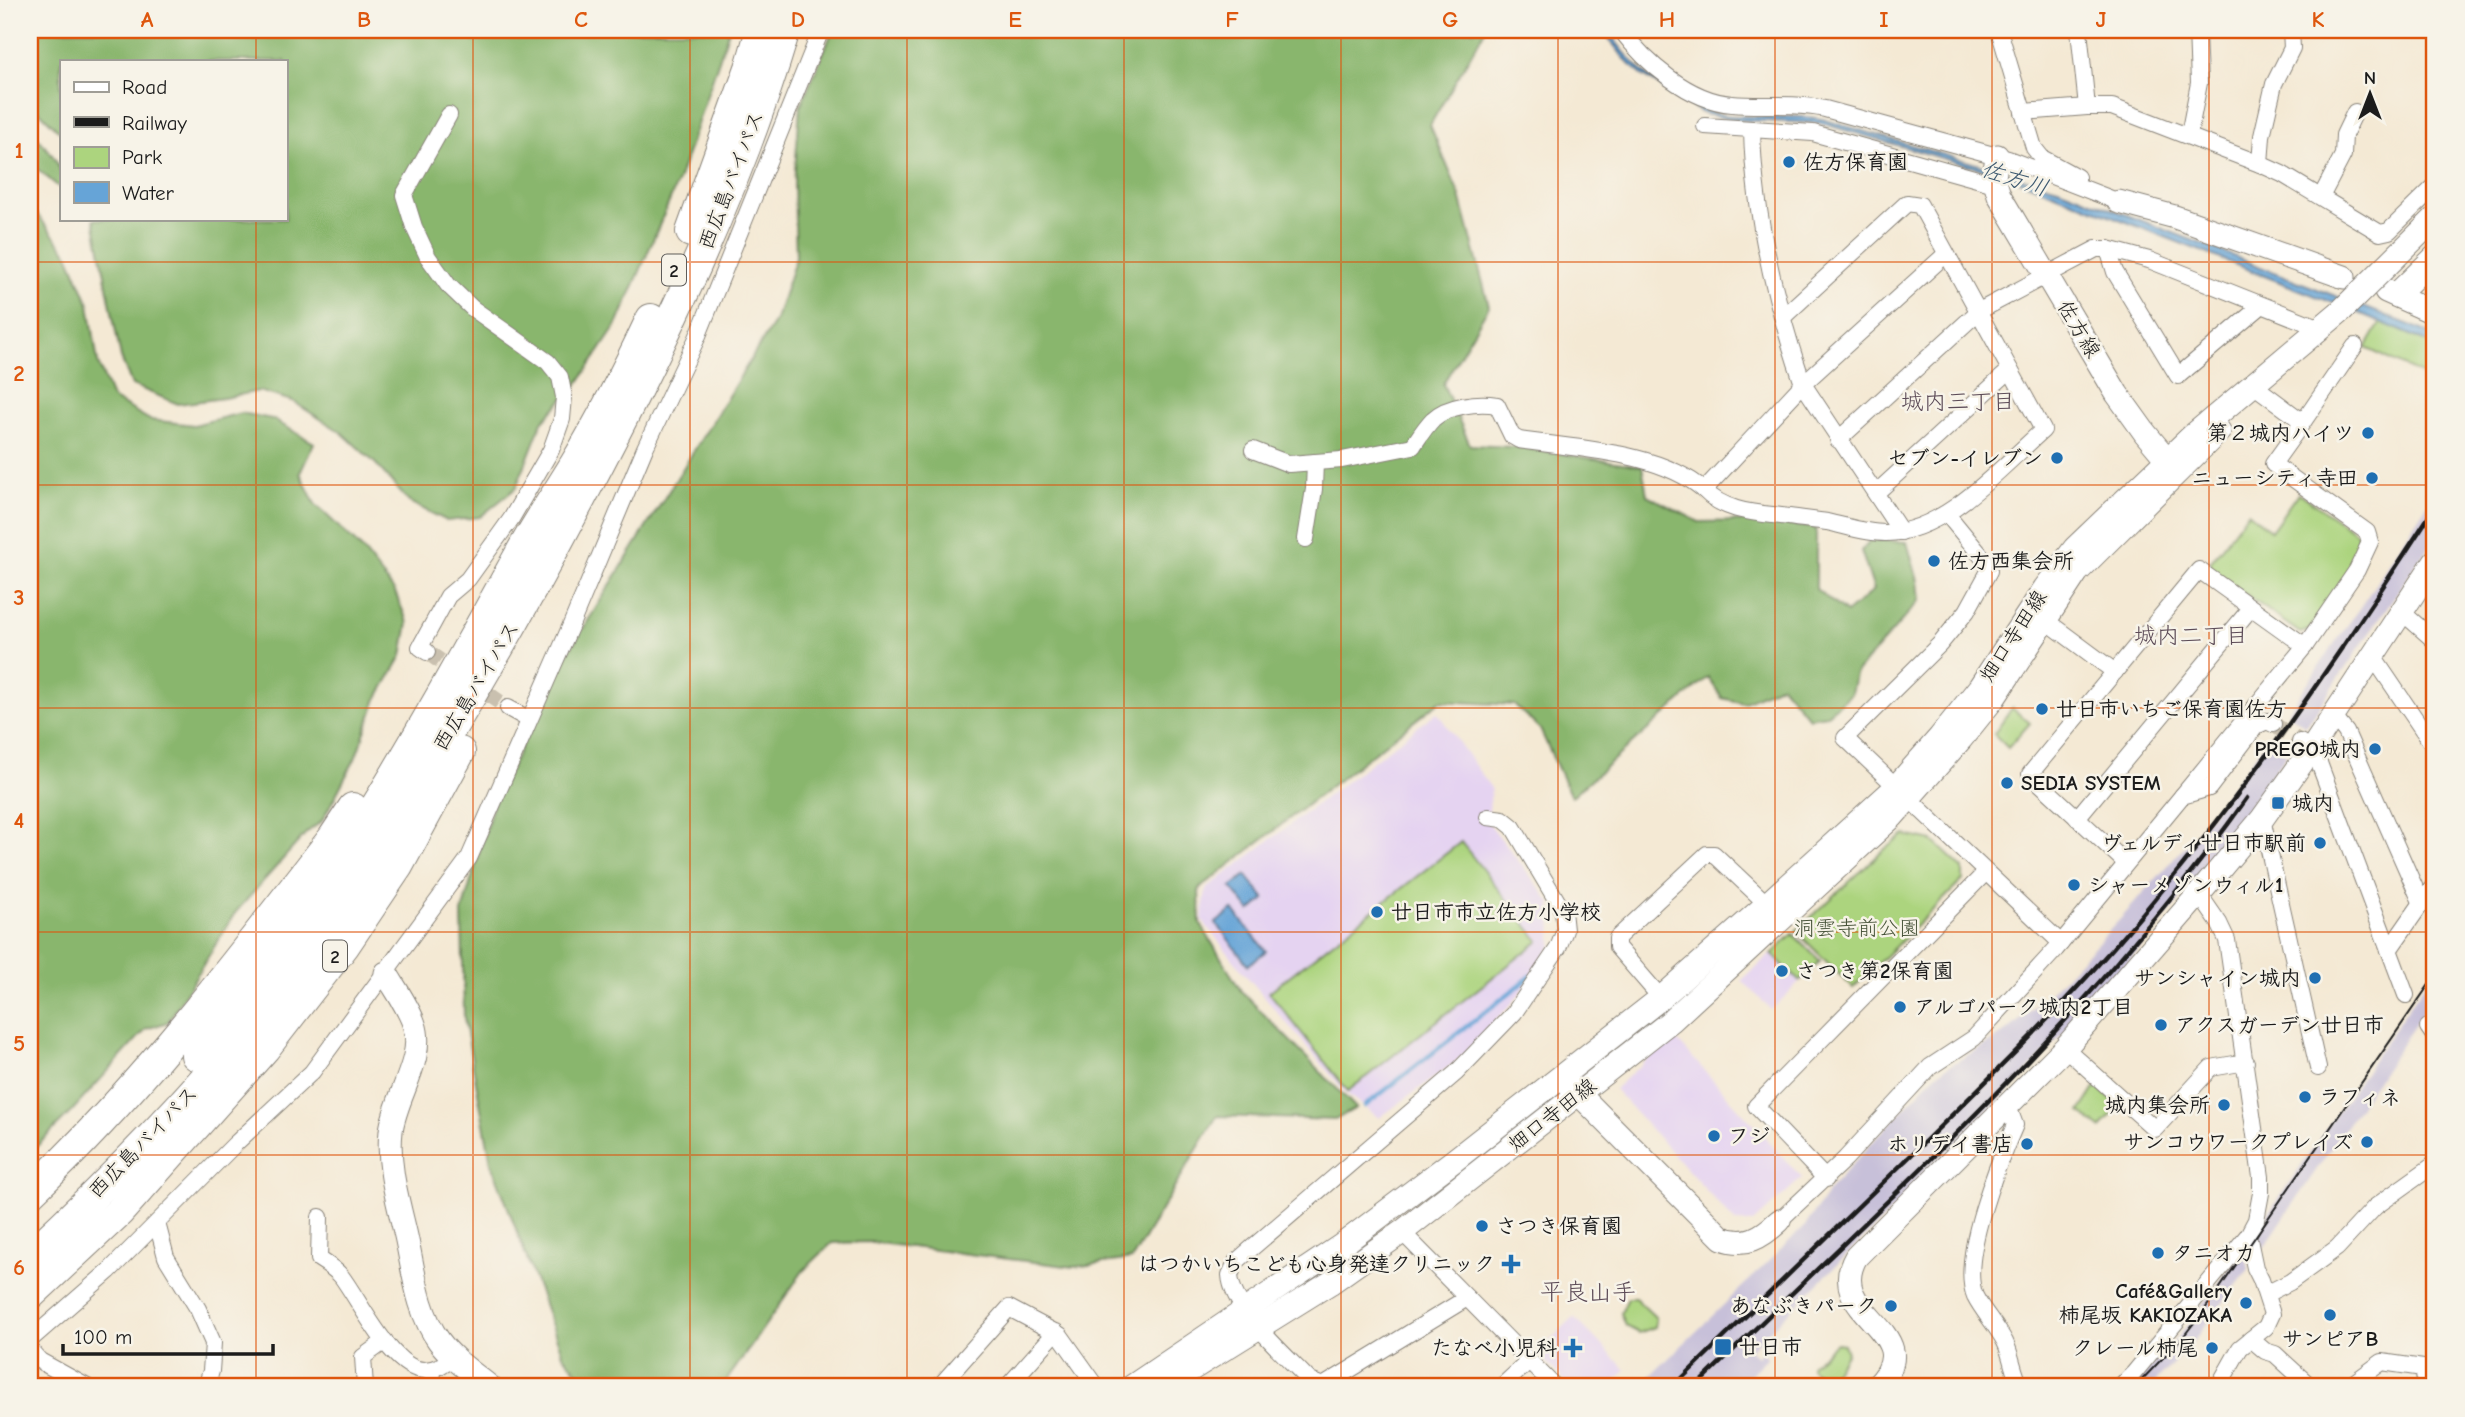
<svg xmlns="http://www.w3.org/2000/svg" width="2465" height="1417" font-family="'Comic Neue','Klee One',sans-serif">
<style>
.built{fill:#e5d3f1}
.industrial{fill:#c7c0d9}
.green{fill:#acd47e;stroke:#64784d;stroke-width:2}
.forest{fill:#89b66d;stroke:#526944;stroke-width:2}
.water{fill:#66a4d7;stroke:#41607a;stroke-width:2}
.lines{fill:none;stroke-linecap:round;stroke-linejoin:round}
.stream{stroke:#66a4d7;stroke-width:4.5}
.street-tunnel{stroke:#c9c0af;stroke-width:16;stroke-dasharray:16 8;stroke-linecap:butt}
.street-casing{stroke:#888278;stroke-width:18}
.secondary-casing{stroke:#888278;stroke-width:25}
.highway-casing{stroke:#888278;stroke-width:32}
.street{stroke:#fff;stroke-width:16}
.secondary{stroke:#fff;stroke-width:23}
.highway{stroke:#fff;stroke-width:30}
.tram{stroke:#1c1c1c;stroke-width:2}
.rail{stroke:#1c1c1c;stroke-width:4.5}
.secondary-bridge-casing{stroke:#888278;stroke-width:25;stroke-linecap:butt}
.secondary-bridge{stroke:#fff;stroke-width:23}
.grid{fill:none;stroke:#de560d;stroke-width:2;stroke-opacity:0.55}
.poi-dot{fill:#1f6fb2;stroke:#f7f3e8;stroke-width:2.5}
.labels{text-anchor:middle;stroke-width:5;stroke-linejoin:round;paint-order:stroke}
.shield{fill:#f7f3e8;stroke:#5e5c59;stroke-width:2}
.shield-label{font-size:19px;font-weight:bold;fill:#1c1c1c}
.poi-label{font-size:21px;font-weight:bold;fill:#1c1c1c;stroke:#f7f3e8;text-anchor:start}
.street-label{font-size:21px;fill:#1c1c1c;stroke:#f7f3e8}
.park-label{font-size:21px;fill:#475339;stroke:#f7f3e8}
.water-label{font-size:23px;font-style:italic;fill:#3d5970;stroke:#f7f3e8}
.neighbourhood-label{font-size:23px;fill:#5c4b57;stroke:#f7f3e8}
.quarter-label{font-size:24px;fill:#5c4b57;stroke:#f7f3e8}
.neatline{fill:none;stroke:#de560d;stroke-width:2.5}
.grid-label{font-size:23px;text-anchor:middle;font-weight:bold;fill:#de560d}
</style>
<rect width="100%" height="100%" fill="#f7f3e8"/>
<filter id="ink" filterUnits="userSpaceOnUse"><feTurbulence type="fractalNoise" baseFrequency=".0143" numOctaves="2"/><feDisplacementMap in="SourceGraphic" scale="14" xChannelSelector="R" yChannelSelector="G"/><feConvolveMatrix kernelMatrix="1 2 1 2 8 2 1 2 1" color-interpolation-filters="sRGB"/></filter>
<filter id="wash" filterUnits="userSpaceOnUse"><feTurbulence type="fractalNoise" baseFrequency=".00686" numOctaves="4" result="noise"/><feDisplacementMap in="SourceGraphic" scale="28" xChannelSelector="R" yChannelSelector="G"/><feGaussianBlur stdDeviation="1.57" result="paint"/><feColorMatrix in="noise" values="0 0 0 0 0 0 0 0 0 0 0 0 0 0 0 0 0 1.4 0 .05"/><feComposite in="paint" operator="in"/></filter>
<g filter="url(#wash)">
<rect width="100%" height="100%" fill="#f4e9d4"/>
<!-- built -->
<g class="built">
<polygon points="1437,712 1491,788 1488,822 1551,903 1552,946 1515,1000 1458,1060 1379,1118 1347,1094 1244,973 1202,920 1206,889"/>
<polygon points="1794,933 1822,961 1771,1010 1742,980"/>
<polygon points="1673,1036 1802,1178 1753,1223 1735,1222 1614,1089"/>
<polygon points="1574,1317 1626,1370 1608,1387 1571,1387 1537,1353"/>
</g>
<!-- industrial -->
<g class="industrial">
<polygon points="2435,492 2435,537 2306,726 2287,713 2367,597"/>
<polygon points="2267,740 2287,754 2201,874 2102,994 1911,1192 1750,1350 1757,1357 1762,1352 1767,1358 1737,1387 1731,1387 1723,1380 1715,1387 1639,1387 1806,1225 1832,1186 1936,1074 2005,1033 2047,996 2123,916 2196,834"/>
<polygon points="2435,969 2435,995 2258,1256 2253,1236"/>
<polygon points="2244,1249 2249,1269 2191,1344 2151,1387 2130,1387 2180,1335"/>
</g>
<!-- green -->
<g class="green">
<polygon points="2381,322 2435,346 2435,381 2366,348"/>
<polygon points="2298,493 2357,533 2360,545 2351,566 2310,630 2300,633 2207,567 2248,512 2271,531"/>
<polygon points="2012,708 2030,723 2008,748 1994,734"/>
<polygon points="1905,835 1933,841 1963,869 1963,880 1853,988 1796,931 1886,848"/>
<polygon points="1461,842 1539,941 1348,1091 1269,992"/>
<polygon points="1793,934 1820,961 1799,981 1772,954"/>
<polygon points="2096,1087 2120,1105 2101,1128 2080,1112"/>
<polygon points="1628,1298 1635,1298 1654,1316 1656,1319 1655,1327 1639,1333 1626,1326 1621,1313"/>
<polygon points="1836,1343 1844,1344 1847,1353 1827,1382 1824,1382 1811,1368 1811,1365"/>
</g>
<!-- forest -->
<g class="forest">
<polygon points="30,30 729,30 678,181 618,323 579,382 542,422 516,488 480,517 447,521 409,502 376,464 341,432 292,401 259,391 224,398 178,404 132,385 121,358 94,219 285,219 285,61 61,61 61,133 30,102"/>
<polygon points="833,30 1197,30 1198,32 1201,30 1485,30 1430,125 1460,196 1489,306 1443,384 1470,445 1515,447 1642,466 1647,495 1699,522 1747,521 1816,528 1816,589 1846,613 1874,590 1861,551 1870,540 1907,542 1918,581 1920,600 1855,674 1851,694 1826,715 1809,718 1781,685 1743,703 1722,698 1708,677 1571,797 1540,729 1514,705 1440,701 1199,889 1200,923 1241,991 1356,1108 1335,1120 1217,1116 1132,1259 1074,1267 870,1242 832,1243 803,1271 722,1387 591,1387 563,1355 491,1162 464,1018 462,912 493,805 561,664 776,319 796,257 794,184 800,107"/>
<path d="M30,130C48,150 64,161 61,189L30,163Z"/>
<polygon points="30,211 37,214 68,254 89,304 98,363 112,398 150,420 194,425 241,413 272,419 314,443 300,473 315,504 362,549 395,592 408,623 402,656 377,699 355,759 322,821 306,833 235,913 168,1022 146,1029 71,1112 30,1153"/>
</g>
<!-- water -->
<g class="water">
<path d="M1602,30H1607C1615,40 1622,50 1631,60C1650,81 1696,111 1724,115C1756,119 1789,114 1822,119L2058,188L2415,327L2435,336V345L2364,315L2022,181L1821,123L1734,120L1704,114L1642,75L1629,64Z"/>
<polygon points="1246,875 1265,899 1250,911 1231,887"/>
<polygon points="1233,910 1266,951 1248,965 1216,923"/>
</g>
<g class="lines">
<!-- stream -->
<polyline class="stream" points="1365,1106 1531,976"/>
</g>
</g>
<g filter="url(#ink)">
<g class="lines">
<!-- street-tunnel -->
<g class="street-tunnel">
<polyline points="427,652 508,708"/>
<polyline points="2273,724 2300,742"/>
</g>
<defs>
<g id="street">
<path d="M1621,30C1645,62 1689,101 1732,104C1763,107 1794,102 1825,109L2008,159L2119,202"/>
<polyline points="1999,30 2034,148 2042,158 2077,177"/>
<polyline points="2079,30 2087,107"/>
<polyline points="2023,112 2087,107 2112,107 2260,164 2282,174 2380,233 2389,231 2435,186"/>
<polyline points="1705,126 1813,133 1995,184"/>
<polyline points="2189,135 2199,83 2197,30"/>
<polyline points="2260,164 2262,136 2274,84 2292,48 2291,30"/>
<polyline points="2321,197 2343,155 2344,135 2355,112"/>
<polyline points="2108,249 2115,272 2178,376 2261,306"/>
<polyline points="2260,390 2303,422 2273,464 2367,532 2370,542 2357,570 2305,646"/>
<polyline points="2303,422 2355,346"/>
<polyline points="1838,440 1979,311 2096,249 2108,249 2149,260 2320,328"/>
<path d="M1253,450L1289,464L1342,460L1413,446C1419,437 1425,427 1433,419C1448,405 1478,402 1497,405L1512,436L1519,440C1577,449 1659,451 1704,490L1803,384C1775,302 1754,217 1752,130"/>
<path d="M1704,490C1725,513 1760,513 1789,517C1802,519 1814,520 1827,522C1846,526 1865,533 1885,533C1944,534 2001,467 2043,430L1920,205L1907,203L1783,317"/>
<polyline points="1876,493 2010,370"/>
<polyline points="1947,514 1988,564 1989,571 1967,611 1940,644 1845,738 2061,943"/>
<polyline points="1901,532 1803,384 1946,254"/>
<polyline points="1306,539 1314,489 1315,462"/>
<polyline points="2402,612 2435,641"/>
<polyline points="2045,620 2115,672"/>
<polyline points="427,652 420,647 448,596 468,579 511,519 551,450 562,419 564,397 560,377 548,362 472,308 448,285 428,257 414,227 404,195 449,115"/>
<polyline points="2374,658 2435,748"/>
<polyline points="508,708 528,719"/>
<polyline points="2333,716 2346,732 2422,904"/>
<polyline points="2300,742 2311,750 2319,763 2406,995"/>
<polyline points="2077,818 2251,608"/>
<polyline points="2262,819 2318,1068"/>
<polyline points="2126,863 2030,774 2199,570 2305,646 2182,796"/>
<polyline points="2389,950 2435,884"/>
<polyline points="1661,998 1617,947 1617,938 1707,854 1714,854 1767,904"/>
<polyline points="2428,1027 2435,1037"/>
<polyline points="2065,1048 2155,1129 2211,1068 2246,1062"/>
<path d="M2008,1106L2015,1125C1999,1161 1959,1259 1975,1296C1983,1312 1997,1326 2005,1342C2012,1356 2013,1374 2021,1387"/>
<polyline points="1826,1179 1756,1106 1985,873"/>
<path d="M320,1217L319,1259C327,1264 335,1269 341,1276C359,1299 392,1370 424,1370C436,1370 444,1364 453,1357"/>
<polyline points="1779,1221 1845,1159 1930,1067 1974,1038 2056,949 2182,796 2209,788 2256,726 2267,721 2273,724"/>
<polyline points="157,1223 166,1257 198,1309 213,1343 211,1371 206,1387"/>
<polyline points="1402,1232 1555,1387"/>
<polyline points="2266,1294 2290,1282 2337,1248 2375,1207 2435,1164"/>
<path d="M1467,1298L1323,1386L1310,1381C1286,1355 1232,1310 1230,1275L1236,1262L1253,1247L1456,1073L1514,1013L1558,948L1565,930L1563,911L1513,827L1503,819L1488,817"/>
<polyline points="2251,1339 2265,1351 2275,1354 2311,1387"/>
<polyline points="30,1340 109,1271 235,1144 312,1072 469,858 571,625 645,448 697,338 821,30"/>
<polyline points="30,1350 40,1361 87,1387"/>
<polyline points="365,1387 363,1357 385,1341"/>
<polyline points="432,1387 433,1369"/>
<polyline points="939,1387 1009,1308 1060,1335 1097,1387"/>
<polyline points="1007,1387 1056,1332"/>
<polyline points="1501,1387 1529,1361"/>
<polyline points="2120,1387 2133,1374 2248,1235 2256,1220 2261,1193 2261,1177 2227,940 2219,923 2199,894"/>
<polyline points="2218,1387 2240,1348 2266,1327 2272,1314 2261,1280 2255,1268 2248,1235"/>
<polyline points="2348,1387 2382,1362 2423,1368 2426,1387"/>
</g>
<g id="secondary">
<polyline points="1997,156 1994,178 1999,195 2117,394 2145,433 2176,470"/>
<polyline points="2119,202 2175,217 2344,277"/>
<polyline points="2386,291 2435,313"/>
<polyline points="2396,295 2435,257"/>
<path d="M386,973C395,989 408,1006 414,1024C426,1057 395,1097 391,1131C387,1166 398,1201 406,1236C414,1271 417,1311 439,1341C453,1360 473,1373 490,1387"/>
<path d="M1569,1084L1722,1238C1746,1247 1761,1238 1779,1221"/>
<polyline points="1131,1387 1342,1245 1452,1162 1661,998 1767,904 1895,788 1940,737 1979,688 2045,588 2075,548 2192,436 2342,310"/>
<polyline points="1163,1387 1330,1283 1402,1232 1671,1021 1893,816 1961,739 1994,698 2077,572 2219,431"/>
<path d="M1876,1387C1933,1331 1822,1316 1856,1257L2065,1048L2199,894L2262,819L2311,750L2435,561"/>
</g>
<g id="highway">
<polyline points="691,232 750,68 761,30"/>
<path d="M196,1055C329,904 423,729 520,554C537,523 557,494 575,464C603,417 628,368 651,319"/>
<path d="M30,1193C144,1086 237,961 333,838L353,808"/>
<path d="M30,1256C135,1159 235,1053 319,937C351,891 381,843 410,796C471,698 528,599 581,498C661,347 736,194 785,30"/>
<polyline points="30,1295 119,1212 265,1048 344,946 398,866 460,752"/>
</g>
</defs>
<!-- street casing -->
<use href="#street" class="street-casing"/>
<!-- secondary casing -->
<use href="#secondary" class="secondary-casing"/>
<!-- highway casing -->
<use href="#highway" class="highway-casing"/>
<!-- street -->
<use href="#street" class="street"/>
<!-- secondary -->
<use href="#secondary" class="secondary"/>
<!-- highway -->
<use href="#highway" class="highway"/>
<!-- tram -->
<polyline class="tram" points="2135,1387 2183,1337 2211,1301 2435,976"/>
<!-- rail -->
<g class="rail">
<path d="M1673,1387C1750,1312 1827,1237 1904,1162C1983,1085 2061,1009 2133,925C2245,794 2342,651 2435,507"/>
<path d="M1695,1387C1888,1199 2090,1019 2247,798"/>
</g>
<defs>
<polyline id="secondary-bridge" points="2342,310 2435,218"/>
</defs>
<!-- secondary-bridge casing -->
<use href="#secondary-bridge" class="secondary-bridge-casing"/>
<!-- secondary-bridge -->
<use href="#secondary-bridge" class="secondary-bridge"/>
</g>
</g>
<!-- grid -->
<path class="grid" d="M256,30V61M473,30V1387M690,30V1387M907,30V1387M1124,30V1387M1341,30V1387M1558,30V1387M1775,30V1387M1992,30V1387M2209,30V1387M256,219V1387M30,262H2435M30,485H2435M30,708H2435M30,932H2435M30,1155H2435"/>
<!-- markers -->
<g class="poi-dot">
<circle cx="1789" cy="162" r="7"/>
<circle cx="2368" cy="433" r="7"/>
<circle cx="2057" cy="458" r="7"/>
<circle cx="2372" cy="478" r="7"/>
<circle cx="1934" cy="561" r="7"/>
<circle cx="2042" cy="709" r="7"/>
<circle cx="2375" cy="749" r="7"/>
<circle cx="2007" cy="783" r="7"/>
<rect x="2271" y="796" width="14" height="14" rx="3.5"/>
<circle cx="2320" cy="843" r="7"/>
<circle cx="2074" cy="885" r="7"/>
<circle cx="1377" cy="912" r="7"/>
<circle cx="1782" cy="971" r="7"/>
<circle cx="2315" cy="978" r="7"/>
<circle cx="1900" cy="1007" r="7"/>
<circle cx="2161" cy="1025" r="7"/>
<circle cx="2305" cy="1097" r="7"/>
<circle cx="2224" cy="1105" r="7"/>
<circle cx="1714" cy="1136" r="7"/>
<circle cx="2367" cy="1142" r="7"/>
<circle cx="2027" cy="1144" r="7"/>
<circle cx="1482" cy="1226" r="7"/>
<circle cx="2158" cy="1253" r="7"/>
<path d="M1507.5 1253.5h7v7h7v7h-7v7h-7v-7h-7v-7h7z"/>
<circle cx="2246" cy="1303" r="7"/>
<circle cx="1891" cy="1306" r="7"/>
<circle cx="2330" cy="1315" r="7"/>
<rect x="1714" y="1338" width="18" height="18" rx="3.5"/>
<path d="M1569.5 1337.5h7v7h7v7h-7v7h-7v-7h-7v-7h7z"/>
<circle cx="2212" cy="1348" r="7"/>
</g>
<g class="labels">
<!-- shield labels -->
<g class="shield">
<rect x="662" y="254.5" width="24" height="31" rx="5"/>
<rect x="323" y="940.5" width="24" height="31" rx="5"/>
</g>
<g class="shield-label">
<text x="674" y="277">2</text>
<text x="335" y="963">2</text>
</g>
<!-- poi labels -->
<g class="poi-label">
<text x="1803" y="169">佐方保育園</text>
<text x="2354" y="440" text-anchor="end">第２城内ハイツ</text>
<text x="2043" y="465" text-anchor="end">セブン-イレブン</text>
<text x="2358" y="485" text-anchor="end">ニューシティ寺田</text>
<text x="1948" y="568">佐方西集会所</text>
<text x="2056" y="716">廿日市いちご保育園佐方</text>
<text x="2361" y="756" text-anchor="end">PREGO城内</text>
<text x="2021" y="790">SEDIA SYSTEM</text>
<text x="2292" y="810">城内</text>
<text x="2306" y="850" text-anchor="end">ヴェルディ廿日市駅前</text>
<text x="2088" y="892">シャーメゾンウィル1</text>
<text x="1391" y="919">廿日市市立佐方小学校</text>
<text x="1796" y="978">さつき第2保育園</text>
<text x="2301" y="985" text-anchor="end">サンシャイン城内</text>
<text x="1914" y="1014">アルゴパーク城内2丁目</text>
<text x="2175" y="1032">アクスガーデン廿日市</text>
<text x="2319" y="1104">ラフィネ</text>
<text x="2210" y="1112" text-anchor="end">城内集会所</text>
<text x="1728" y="1143">フジ</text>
<text x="2353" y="1149" text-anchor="end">サンコウワークプレイズ</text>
<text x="2013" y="1151" text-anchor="end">ホリデイ書店</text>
<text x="1496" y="1233">さつき保育園</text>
<text x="2172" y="1260">タニオカ</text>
<text x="1495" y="1271" text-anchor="end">はつかいちこども心身発達クリニック</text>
<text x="2232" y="1298" text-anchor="end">Café&amp;Gallery<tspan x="2232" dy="24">柿尾坂 KAKIOZAKA</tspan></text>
<text x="1877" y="1313" text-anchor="end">あなぶきパーク</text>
<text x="2330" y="1346" text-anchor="middle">サンピアB</text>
<text x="1739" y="1354">廿日市</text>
<text x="1557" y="1355" text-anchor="end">たなべ小児科</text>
<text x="2198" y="1355" text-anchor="end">クレール柿尾</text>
</g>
<!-- street labels -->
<g class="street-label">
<text transform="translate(731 180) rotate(-69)" y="7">西広島バイパス</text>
<text transform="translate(2079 329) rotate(59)" y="7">佐方線</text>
<text transform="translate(2013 636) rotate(-57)" y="7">畑口寺田線</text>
<text transform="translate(476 686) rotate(-59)" y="7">西広島バイパス</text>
<text transform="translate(1552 1115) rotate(-38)" y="7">畑口寺田線</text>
<text transform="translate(143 1142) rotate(-46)" y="7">西広島バイパス</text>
</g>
<!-- park labels -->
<g class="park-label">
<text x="1857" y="935">洞雲寺前公園</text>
</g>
<!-- water labels -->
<g class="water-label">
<text transform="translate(2015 178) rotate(18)" y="8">佐方川</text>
</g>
<!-- neighbourhood labels -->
<g class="neighbourhood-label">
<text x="1958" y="409">城内三丁目</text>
<text x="2191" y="643">城内二丁目</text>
</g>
<!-- quarter labels -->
<g class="quarter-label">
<text x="1588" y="1300">平良山手</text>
</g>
</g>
<!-- margin -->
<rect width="2465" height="1417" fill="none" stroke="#f7f3e8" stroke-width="77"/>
<!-- legend -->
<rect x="60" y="60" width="228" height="161" fill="#f7f3e8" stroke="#9f9d96" stroke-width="2"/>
<rect x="74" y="82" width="35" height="10" fill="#ffffff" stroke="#9f9d96" stroke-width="2"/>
<text x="122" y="94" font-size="21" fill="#1c1c1c">Road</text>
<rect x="74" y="117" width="35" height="10" fill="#1c1c1c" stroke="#9f9d96" stroke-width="2"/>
<text x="122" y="130" font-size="21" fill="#1c1c1c">Railway</text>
<rect x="74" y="147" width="35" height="21" fill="#acd47e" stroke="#9f9d96" stroke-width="2"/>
<text x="122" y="164" font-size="21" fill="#1c1c1c">Park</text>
<rect x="74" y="182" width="35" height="21" fill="#66a4d7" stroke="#9f9d96" stroke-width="2"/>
<text x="122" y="200" font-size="21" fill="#1c1c1c">Water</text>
<!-- north arrow -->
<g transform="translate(2370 94)" stroke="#f7f3e8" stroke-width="5" paint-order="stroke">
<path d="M0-5L12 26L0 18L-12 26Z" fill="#1c1c1c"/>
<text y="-10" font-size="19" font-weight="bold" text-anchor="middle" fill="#1c1c1c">N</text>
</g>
<!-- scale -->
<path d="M63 1344v10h210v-10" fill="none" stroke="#1c1c1c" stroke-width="3.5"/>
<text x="74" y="1344" font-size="21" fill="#1c1c1c" stroke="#f7f3e8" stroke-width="5" paint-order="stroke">100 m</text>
<rect x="38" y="38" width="2388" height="1340" class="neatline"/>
<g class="grid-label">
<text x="147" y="27">A</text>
<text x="364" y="27">B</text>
<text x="581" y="27">C</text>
<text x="798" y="27">D</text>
<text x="1015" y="27">E</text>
<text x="1232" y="27">F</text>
<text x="1450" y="27">G</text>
<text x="1667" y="27">H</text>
<text x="1884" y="27">I</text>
<text x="2101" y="27">J</text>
<text x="2318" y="27">K</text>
<text x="19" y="158">1</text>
<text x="19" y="381">2</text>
<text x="19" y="605">3</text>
<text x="19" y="828">4</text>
<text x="19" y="1051">5</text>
<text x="19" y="1275">6</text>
</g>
</svg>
